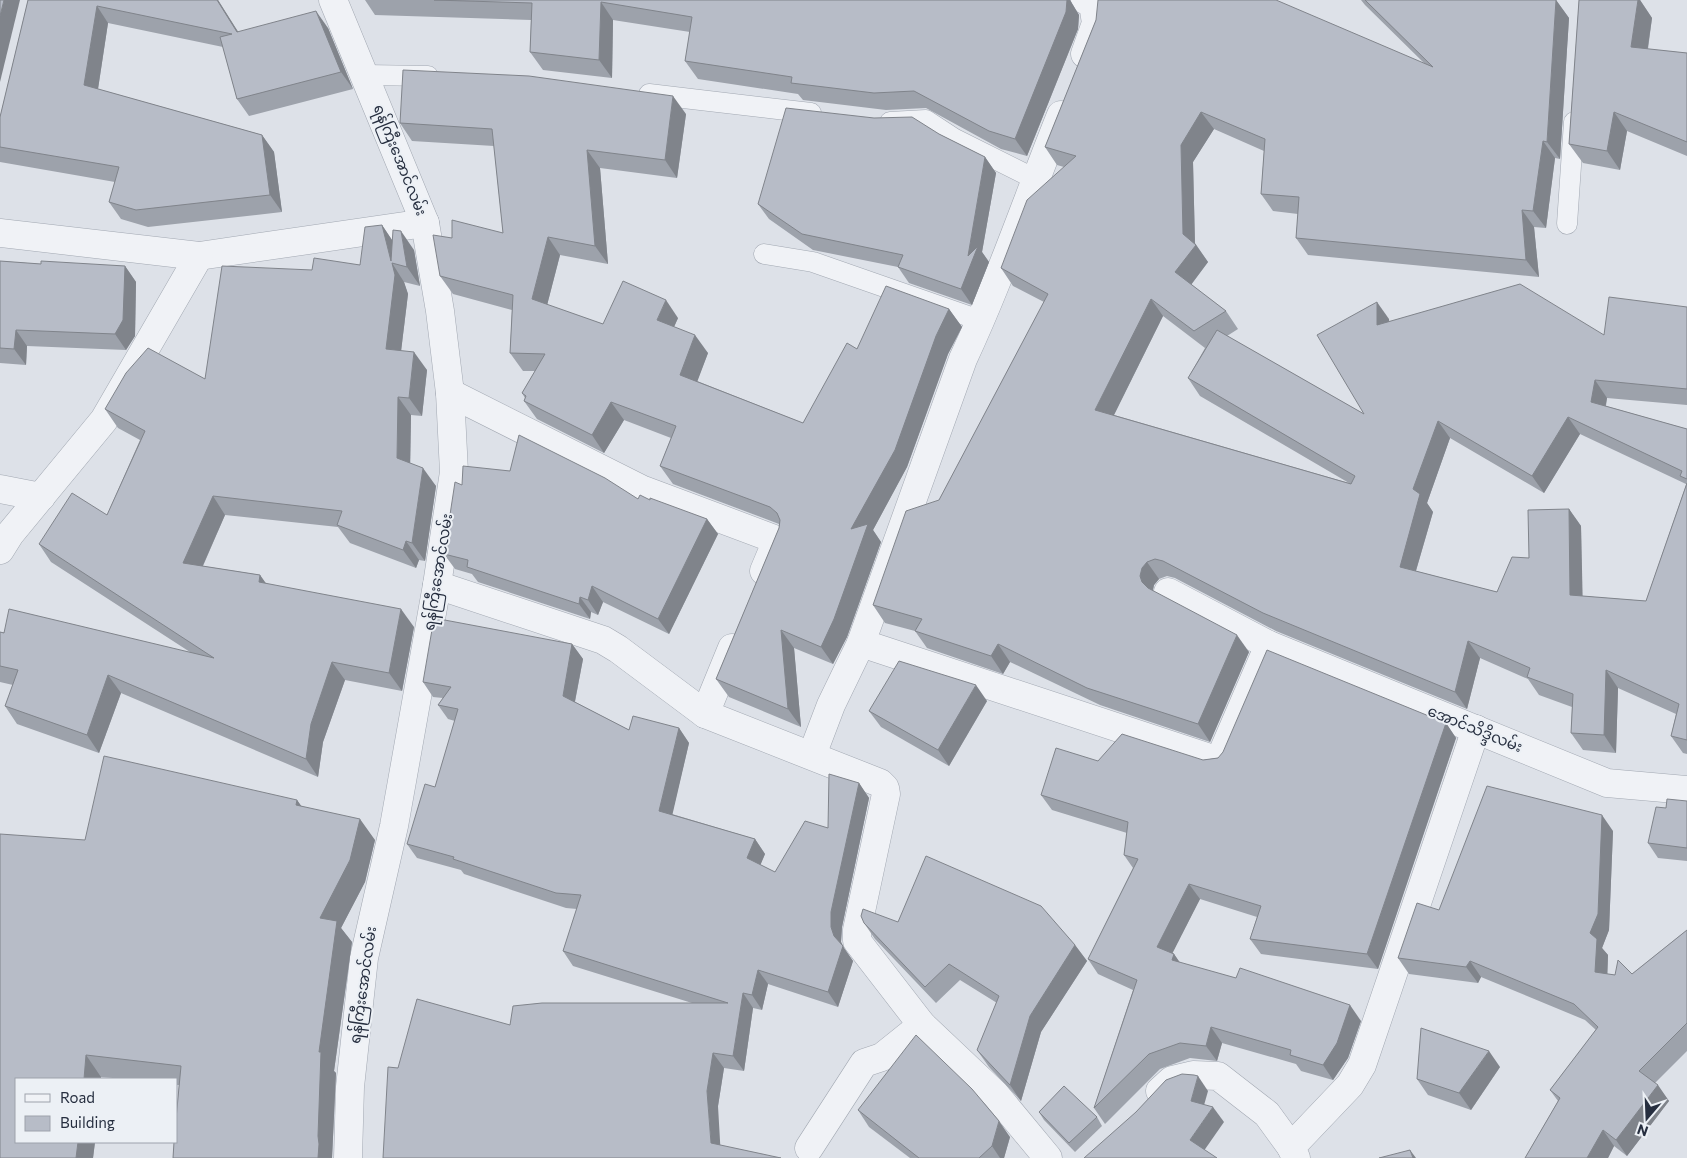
<svg xmlns="http://www.w3.org/2000/svg" width="1687" height="1158" font-family="Commissioner,'Noto Sans Myanmar',sans-serif">
<style>
.lines{fill:none;stroke-linecap:round;stroke-linejoin:round}
.service-casing{stroke:#a2a8b2;stroke-width:21}
.minor-casing{stroke:#a2a8b2;stroke-width:29}
.service{stroke:#f0f2f6;stroke-width:20}
.minor{stroke:#f0f2f6;stroke-width:28}
.wall{fill:#9da2ab;fill-rule:evenodd}
.shaded-wall{fill:#80848b}
.building{fill:#b7bcc7;stroke:#80848b}
.labels{text-anchor:middle;stroke-width:4;stroke-linejoin:round;paint-order:stroke}
.street-label{font-size:15px;fill:#262e3f;stroke:#ecf0f5}
</style>
<rect width="100%" height="100%" fill="#dde1e8"/>
<g class="lines">
<defs>
<g id="service">
<polyline points="365,75 428,76"/>
<polyline points="649,94 811,113"/>
<polyline points="890,122 926,120 955,139 1035,179"/>
<polyline points="1567,224 1574,122"/>
<polyline points="764,254 813,262 982,321"/>
</g>
<g id="minor">
<polyline points="333,0 425,223 440,311 450,393 454,472 437,585 394,826 364,958 350,1087 348,1158"/>
<polyline points="1085,54 1096,23 1093,4 1085,0"/>
<polyline points="0,233 199,256 425,223"/>
<polyline points="450,393 641,489 777,540 764,571"/>
<polyline points="0,489 41,497"/>
<polyline points="0,550 10,534 104,420 199,256"/>
<polyline points="437,585 603,640 618,649 705,714 880,783 885,788 886,794 857,930 857,941 922,1025 995,1094 1048,1158"/>
<polyline points="1168,592 1269,645 1607,783 1687,790"/>
<polyline points="861,643 1219,761 1269,645"/>
<polyline points="705,714 732,648"/>
<path d="M812,755L831,705L861,643L963,359C1000,280 1028,197 1061,115"/>
<polyline points="1160,1091 1172,1080 1193,1075 1218,1076 1267,1114 1291,1147"/>
<polyline points="809,1148 864,1063 882,1057 922,1025"/>
<polyline points="1296,1158 1291,1147 1350,1085 1362,1065 1476,729"/>
</g>
</defs>
<!-- service casing -->
<use href="#service" class="service-casing"/>
<!-- minor casing -->
<use href="#minor" class="minor-casing"/>
<!-- service -->
<use href="#service" class="service"/>
<!-- minor -->
<use href="#minor" class="minor"/>
</g>
<!-- wall -->
<g class="wall">
<polygon points="28,0 218,0 238,32 328,28 353,89 249,116 237,99 223,47 108,23 98,89 262,135 274,152 282,212 148,227 121,219 109,202 115,182 0,162 0,117"/>
<polygon points="365,0 1070,0 1079,15 1078,29 1027,156 1001,149 926,108 886,110 803,100 798,94 698,79 685,61 690,32 613,20 612,78 543,70 530,52 531,20 375,15"/>
<path d="M1361,0H1556L1569,18L1560,159L1555,158L1546,228L1534,227L1539,277L1308,255L1296,238L1298,214L1273,211L1261,194L1264,151L1214,129L1193,162L1195,243L1208,262L1191,285L1226,311L1238,329L1227,336L1364,414L1389,319V321L1604,335L1687,307V405L1607,398L1606,406L1687,429V754L1683,753L1671,736L1676,714L1618,688L1616,753L1583,750L1571,733L1572,707L1539,695L1528,679L1480,658L1467,709L1276,631L1175,578L1167,576L1159,579L1154,585L1153,591L1249,652L1210,742L1100,705L1010,662L1003,674L927,648L915,631L885,623L873,605L939,500L1044,302L1013,286L1001,268L1064,167L1057,165L1045,147L1096,20L1424,63L1365,5ZM1163,316L1205,348L1188,378L1200,396L1349,483L1114,415ZM1580,434L1686,484V485L1646,601L1582,596L1581,526L1569,509L1529,558L1497,592L1416,571L1433,512L1427,503L1450,438L1544,493Z"/>
<polygon points="1579,0 1640,0 1652,18 1648,49 1687,53 1687,156 1627,131 1620,170 1583,163 1569,144"/>
<polygon points="686,114 677,178 600,168 608,264 560,255 547,305 603,324 678,318 674,327 708,353 697,381 803,423 857,349 949,309 962,327 948,354 907,467 873,530 881,542 847,637 833,664 794,648 801,727 729,697 716,679 779,528 779,524 673,484 660,466 671,438 624,420 604,453 537,419 524,401 525,398 522,393 535,371 523,371 510,353 512,310 453,294 440,276 452,238 503,233 494,146 412,141 400,123"/>
<polygon points="939,134 985,157 996,173 982,252 989,262 972,305 909,283 898,267 813,250 769,219 758,204"/>
<polygon points="382,225 392,240 414,250 420,286 404,282 408,294 401,351 427,370 422,416 411,415 410,463 436,486 425,561 419,560 416,568 350,543 338,527 225,515 203,566 260,575 265,583 414,627 402,691 345,680 323,742 318,777 121,693 99,753 17,724 5,706 13,685 0,682 0,632 190,652 51,562 39,544 107,515 140,440 118,428 105,409 205,379 312,270 360,265"/>
<polygon points="0,261 41,264 125,266 136,282 135,336 126,350 27,346 26,365 0,363"/>
<polygon points="462,485 650,500 707,519 718,534 669,634 603,602 598,615 591,612 590,619 478,582 472,574 455,569 444,554"/>
<polygon points="572,644 583,659 575,702 629,730 679,728 689,743 672,814 755,839 765,854 760,865 775,872 828,828 859,783 869,798 842,927 841,942 844,948 853,961 838,1007 768,984 762,1010 753,1008 744,1071 724,1068 718,1106 383,1158 398,1068 510,1025 692,1003 573,966 563,951 577,909 566,908 464,874 461,870 417,858 407,844 435,787 455,721 448,719 438,705 443,698 433,697 423,682"/>
<polygon points="987,701 949,766 881,727 869,711"/>
<polygon points="1446,723 1456,738 1378,969 1261,954 1250,939 1257,917 1200,899 1172,953 1174,954 1180,963 1361,1021 1348,1058 1333,1080 1301,1071 1296,1064 1222,1043 1217,1061 1190,1058 1160,1069 1105,1124 1094,1108 1133,990 1098,974 1088,959 1133,868 1124,855 1127,833 1052,810 1041,795 1098,761 1203,760"/>
<polygon points="297,800 301,806 375,840 365,882 341,928 352,942 334,1071 336,1073 332,1158 173,1158 179,1085 176,1085 176,1079 124,1079 101,1077 16,1142 95,1142 93,1158 0,1158 85,840"/>
<polygon points="1687,801 1687,861 1658,858 1648,843 1666,808"/>
<polygon points="1613,831 1609,930 1602,948 1608,955 1607,974 1615,975 1632,974 1687,930 1687,1051 1655,1083 1669,1101 1627,1156 1614,1146 1608,1158 1525,1158 1558,1101 1550,1090 1596,1030 1585,1020 1481,977 1478,983 1409,974 1398,958 1439,910"/>
<polygon points="898,922 1075,945 1087,961 1041,1032 1021,1101 989,1067 977,1050 997,1003 960,980 936,1003 875,939 864,923"/>
<polygon points="1500,1067 1471,1110 1428,1095 1417,1079"/>
<polygon points="858,1110 1010,1137 1004,1158 910,1158 869,1127"/>
<polygon points="1039,1112 1097,1117 1102,1126 1075,1152 1044,1120"/>
</g>
<!-- shaded-wall -->
<g class="shaded-wall">
<polygon points="4,0 20,0 0,82 0,16"/>
<polygon points="217,0 218,0 249,49 237,32"/>
<polygon points="1066,0 1070,0 1079,15 1078,29 1027,156 1015,139"/>
<polygon points="1556,0 1569,18 1560,159 1547,142"/>
<polygon points="1638,0 1640,0 1652,18 1645,67 1631,47"/>
<polygon points="601,2 613,20 612,78 599,60"/>
<polygon points="97,6 108,23 96,102 84,85"/>
<polygon points="316,11 328,28 353,89 341,72"/>
<polygon points="673,96 686,114 677,178 665,160"/>
<polygon points="1201,112 1214,129 1193,162 1195,246 1196,245 1208,262 1187,290 1175,272 1183,234 1181,145"/>
<polygon points="1614,112 1627,131 1620,170 1607,151"/>
<polygon points="262,135 274,152 282,212 270,195"/>
<polygon points="1543,141 1555,158 1546,228 1533,211"/>
<polygon points="587,150 600,168 608,264 595,246"/>
<polygon points="985,157 996,173 982,252 989,262 972,305 961,289 968,256"/>
<polygon points="1522,210 1534,227 1539,277 1526,260"/>
<polygon points="382,225 394,243 391,261"/>
<polygon points="401,231 414,250 420,286 407,267"/>
<polygon points="548,237 560,255 544,317 532,299"/>
<polygon points="392,263 404,282 408,294 399,368 386,349"/>
<polygon points="125,266 136,282 135,336 126,350 115,334"/>
<polygon points="1151,299 1163,316 1108,427 1095,410"/>
<polygon points="666,300 678,318 669,338 657,320"/>
<polygon points="1377,302 1389,319 1390,342 1377,325"/>
<polygon points="949,309 962,327 948,354 907,467 873,530 881,542 847,637 833,664 821,647 851,529 936,336"/>
<polygon points="16,330 27,346 26,365 14,349"/>
<polygon points="695,335 708,353 693,393 680,375"/>
<polygon points="414,352 427,370 422,416 409,398"/>
<polygon points="1595,380 1607,398 1603,419 1591,402"/>
<polygon points="398,397 411,415 410,476 397,458"/>
<polygon points="611,402 624,420 604,453 592,435"/>
<polygon points="1568,417 1580,434 1544,493 1532,476"/>
<polygon points="1438,421 1450,438 1427,503 1433,512 1412,584 1400,567 1413,489"/>
<polygon points="423,468 436,486 425,561 412,543"/>
<polygon points="213,496 225,515 196,581 183,563"/>
<polygon points="1569,509 1581,526 1583,613 1570,595"/>
<polygon points="707,519 718,534 669,634 658,619"/>
<polygon points="406,541 419,560 416,568 403,550"/>
<polygon points="1147,562 1159,579 1154,585 1152,593 1142,582 1140,576 1142,568"/>
<polygon points="260,575 273,593 259,582"/>
<polygon points="592,586 603,602 598,615 588,600"/>
<polygon points="580,597 591,612 590,619 579,604"/>
<polygon points="401,609 414,627 402,691 389,673"/>
<polygon points="781,630 794,648 801,727 788,709"/>
<polygon points="1237,635 1249,652 1210,742 1198,724"/>
<polygon points="1468,641 1480,658 1467,709 1455,692"/>
<polygon points="572,644 583,659 573,711 563,696"/>
<polygon points="998,644 1010,662 1003,674 991,656"/>
<polygon points="332,662 345,680 323,742 318,777 306,759 311,724"/>
<polygon points="1606,670 1618,688 1616,753 1604,735"/>
<polygon points="108,675 121,693 99,753 87,735"/>
<polygon points="976,685 987,701 949,766 938,750"/>
<polygon points="1446,723 1456,738 1378,969 1367,954"/>
<polygon points="679,728 689,743 670,825 659,811"/>
<polygon points="859,783 869,798 842,927 841,942 844,948 853,961 838,1007 828,992 834,936 831,927 831,912"/>
<polygon points="297,800 312,821 296,805"/>
<polygon points="1602,815 1613,831 1609,930 1602,948 1608,955 1607,988 1595,972 1590,933"/>
<polygon points="360,819 375,840 365,882 341,928 352,942 334,1071 336,1073 332,1158 318,1158 318,1136 320,918"/>
<polygon points="755,839 765,854 757,873 747,858"/>
<polygon points="1189,884 1200,899 1168,962 1157,947"/>
<polygon points="1075,945 1087,961 1041,1032 1021,1101 1010,1085 1030,1016"/>
<polygon points="1174,954 1185,970 1172,960"/>
<polygon points="1470,961 1481,977 1478,983 1466,967"/>
<polygon points="758,970 768,984 762,1010 752,995"/>
<polygon points="743,993 753,1008 744,1071 733,1056"/>
<polygon points="1350,1005 1361,1021 1348,1058 1333,1080 1323,1065"/>
<polygon points="1211,1027 1222,1043 1217,1061 1206,1046"/>
<polygon points="1489,1051 1500,1067 1471,1110 1459,1093"/>
<polygon points="713,1053 724,1068 718,1106 721,1158 711,1143 707,1091"/>
<polygon points="86,1055 101,1077 101,1079 84,1079"/>
<polygon points="1198,1076 1208,1091 1201,1116 1191,1101"/>
<polygon points="1658,1085 1669,1101 1627,1156 1616,1140"/>
<polygon points="1213,1107 1224,1122 1201,1155 1190,1140"/>
<polygon points="999,1121 1010,1137 1004,1158 1000,1158 992,1146"/>
<polygon points="1603,1130 1614,1146 1608,1158 1587,1158"/>
<polygon points="78,1142 95,1142 93,1158 76,1158"/>
<polygon points="1410,1150 1416,1158 1413,1158"/>
</g>
<!-- building -->
<g class="building">
<polygon points="0,0 4,0 0,16"/>
<polygon points="28,0 217,0 237,32 316,11 341,72 237,99 220,37 232,34 97,6 84,85 262,135 270,195 136,210 109,202 119,167 0,147 0,117"/>
<polygon points="434,0 1067,0 1066,12 1015,139 989,131 914,91 874,93 791,83 792,77 685,61 692,17 601,2 599,60 530,52 532,3"/>
<polygon points="1098,0 1276,0 1433,67 1365,0 1556,0 1547,142 1543,141 1533,211 1522,210 1526,260 1296,238 1299,197 1261,194 1265,139 1201,112 1181,145 1183,234 1196,245 1175,272 1226,311 1194,331 1151,299 1095,410 1351,484 1355,476 1188,378 1217,330 1364,414 1317,335 1377,302 1377,325 1520,284 1604,335 1609,297 1687,307 1687,389 1595,380 1591,402 1687,429 1687,479 1680,476 1682,471 1568,417 1532,476 1438,421 1413,489 1420,494 1400,567 1497,592 1512,557 1529,558 1528,510 1569,509 1570,595 1646,601 1687,483 1687,740 1671,736 1679,704 1606,670 1604,735 1571,733 1573,694 1527,677 1530,668 1468,641 1455,692 1263,613 1163,561 1155,559 1147,562 1142,568 1140,576 1142,582 1148,588 1237,635 1198,724 1087,688 998,644 991,656 915,631 922,619 873,605 906,511 939,500 1048,294 1001,268 1027,200 1076,156 1045,147 1096,20"/>
<polygon points="1579,0 1638,0 1631,47 1687,53 1687,142 1614,112 1607,151 1569,144"/>
<polygon points="403,70 529,76 673,96 665,160 587,150 595,246 548,237 532,299 603,324 623,281 666,300 657,320 695,335 680,375 803,423 847,343 857,349 886,286 949,309 936,336 895,450 851,529 868,524 834,619 821,647 781,630 788,709 716,679 779,528 780,520 777,513 770,507 660,466 676,426 611,402 592,435 524,401 526,396 522,393 545,354 510,353 513,295 440,276 433,235 452,238 452,220 503,233 492,129 400,123"/>
<polygon points="786,108 874,118 912,117 939,134 985,157 968,256 978,246 961,289 898,267 903,255 802,234 758,204"/>
<polygon points="382,225 391,261 393,230 401,231 407,267 392,263 395,275 386,349 414,352 409,398 398,397 397,458 423,468 412,543 406,541 403,550 337,525 342,511 213,496 183,563 260,575 259,582 401,609 389,673 332,662 311,724 306,759 108,675 87,735 5,706 18,670 0,666 0,632 4,633 9,609 214,658 39,544 72,493 107,515 145,431 105,409 126,373 148,348 205,379 222,266 312,270 314,258 360,265 365,227"/>
<polygon points="0,261 41,264 41,261 125,266 123,320 115,334 16,330 14,349 0,348"/>
<polygon points="519,435 605,478 638,499 640,495 650,500 650,498 707,519 658,619 592,586 588,600 580,597 579,604 467,567 468,560 444,554 455,482 462,485 463,466 510,471"/>
<polygon points="434,618 572,644 563,696 629,730 633,716 679,728 659,811 755,839 747,858 775,872 805,821 828,828 829,774 859,783 831,912 831,927 834,936 843,946 828,992 758,970 752,995 743,993 733,1056 713,1053 707,1091 711,1143 781,1158 383,1158 388,1067 398,1068 417,999 510,1025 513,1006 542,1003 728,1003 563,951 581,895 556,893 453,859 454,857 407,844 425,784 435,787 458,709 438,705 451,687 423,682"/>
<polygon points="1267,650 1446,723 1367,954 1250,939 1261,906 1189,884 1157,947 1174,954 1172,960 1236,978 1240,968 1350,1005 1337,1043 1323,1065 1290,1055 1291,1050 1211,1027 1206,1046 1180,1043 1149,1054 1094,1108 1137,980 1088,959 1138,859 1124,855 1128,822 1041,795 1056,748 1098,761 1122,734 1203,760 1218,758 1223,752"/>
<polygon points="899,661 976,685 938,750 869,711"/>
<polygon points="104,756 297,800 296,805 360,819 350,860 320,918 337,921 319,1052 321,1052 318,1136 319,1144 318,1158 173,1158 174,1142 176,1142 176,1119 181,1066 86,1055 84,1079 16,1079 16,1142 78,1142 76,1158 0,1158 0,834 85,840"/>
<polygon points="1487,786 1602,815 1598,914 1590,933 1597,939 1595,972 1615,975 1618,960 1632,974 1687,930 1687,1023 1639,1071 1658,1085 1616,1140 1603,1130 1587,1158 1525,1158 1560,1098 1550,1090 1598,1027 1574,1004 1470,961 1466,967 1398,958 1417,903 1439,910"/>
<polygon points="1667,799 1687,801 1687,848 1648,843 1656,807 1666,808"/>
<polygon points="926,856 1041,906 1075,945 1030,1016 1010,1085 977,1050 999,996 949,964 925,987 864,923 861,916 863,909 898,922"/>
<polygon points="1421,1028 1489,1051 1459,1093 1417,1079"/>
<polygon points="916,1035 972,1089 999,1121 992,1146 979,1158 919,1158 858,1110"/>
<polygon points="1182,1074 1194,1075 1198,1076 1191,1101 1213,1107 1190,1140 1217,1158 1084,1158 1136,1112 1166,1080"/>
<polygon points="1064,1086 1097,1117 1069,1143 1039,1112"/>
<polygon points="1410,1150 1413,1158 1379,1158"/>
</g>
<g class="labels">
<!-- street labels -->
<g class="street-label">
<text transform="translate(400 160) rotate(68)" y="5">ရန်ကြီးအောင်လမ်း</text>
<text transform="translate(438 572) rotate(-81)" y="5">ရန်ကြီးအောင်လမ်း</text>
<text transform="translate(1475 729) rotate(22)" y="5">အောင်သိဒ္ဒိလမ်း</text>
<text transform="translate(363 985) rotate(-82)" y="5">ရန်ကြီးအောင်လမ်း</text>
</g>
</g>
<!-- legend -->
<rect x="15" y="1078" width="162" height="65" fill="#ecf0f5" stroke="#9da2ac"/>
<rect x="25" y="1094" width="25" height="8" fill="#f0f2f6" stroke="#9da2ac"/>
<text x="60" y="1103" font-size="15" fill="#262e3f">Road</text>
<rect x="25" y="1116" width="25" height="15" fill="#b7bcc7" stroke="#9da2ac"/>
<text x="60" y="1128" font-size="15" fill="#262e3f">Building</text>
<!-- north arrow -->
<g transform="translate(1647 1118) rotate(199)" stroke="#ecf0f5" stroke-width="4" paint-order="stroke">
<path d="M0-4L9 19L0 12L-9 19Z" fill="#262e3f"/>
<text y="-8" font-size="14" font-weight="bold" text-anchor="middle" fill="#262e3f">N</text>
</g>
</svg>
